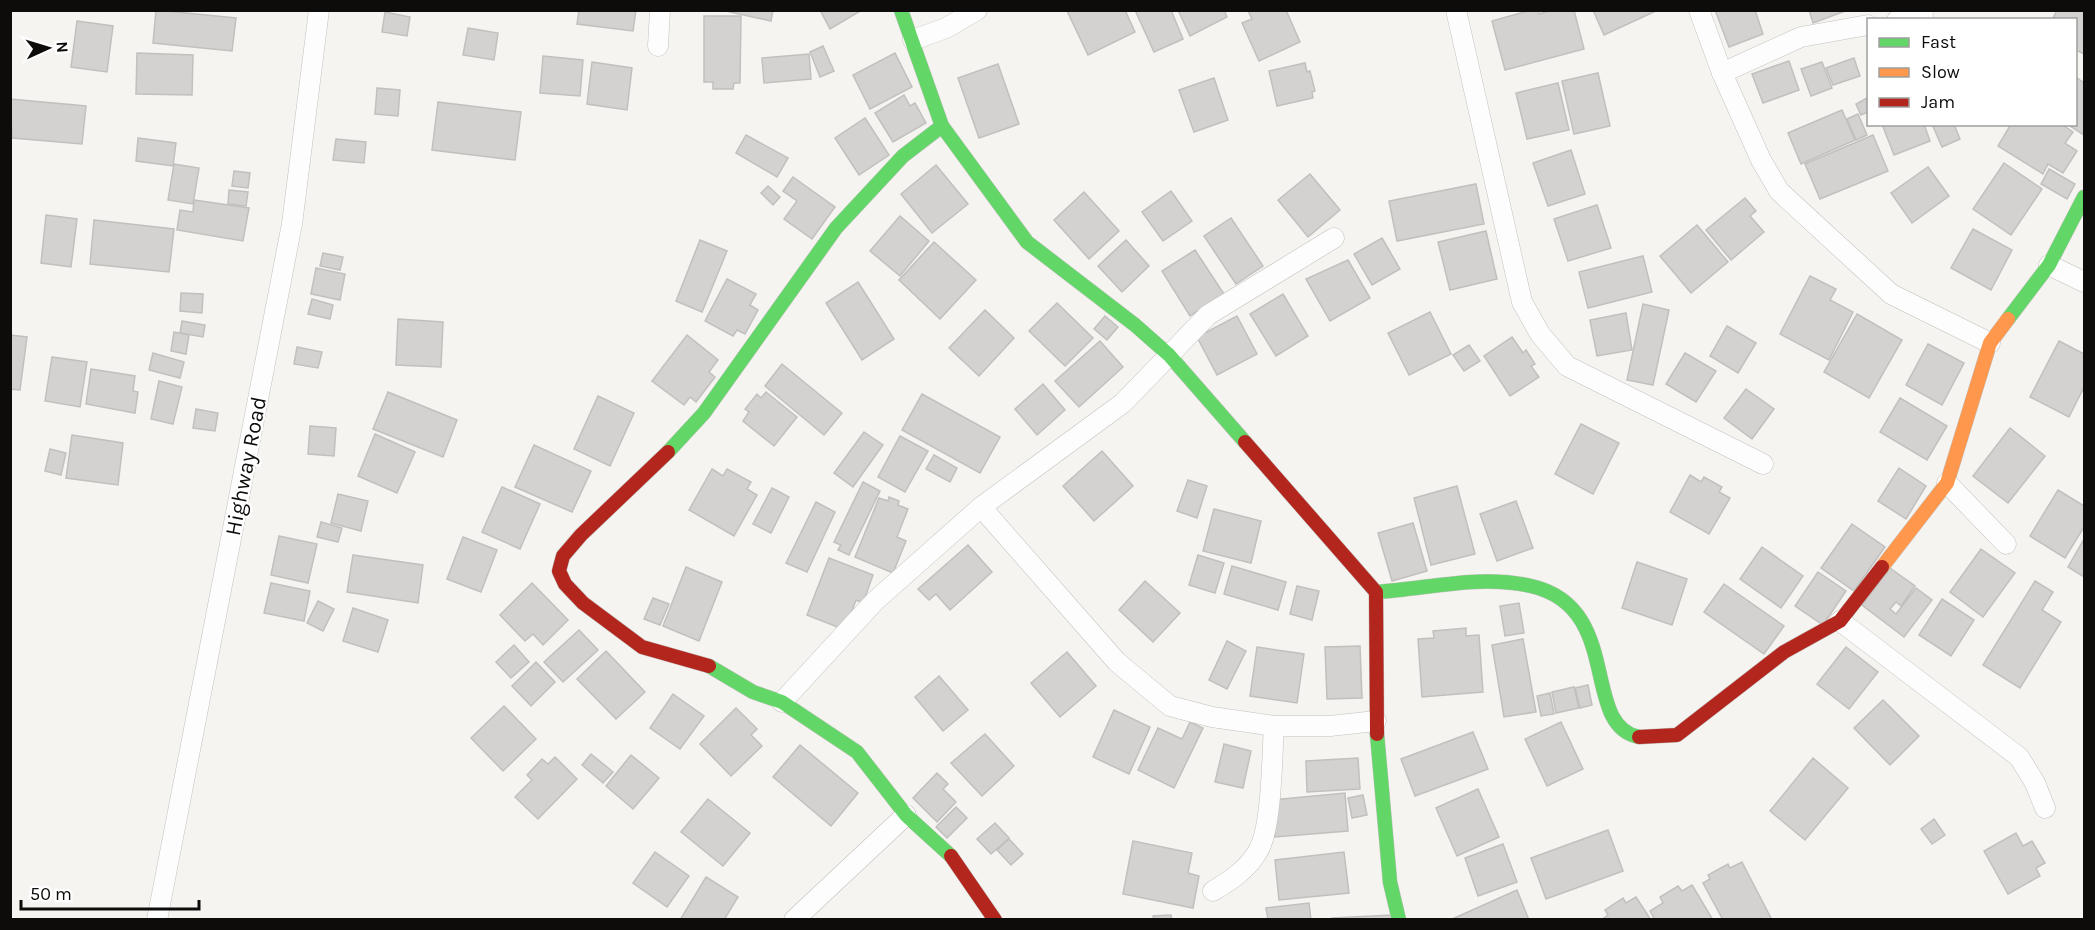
<svg xmlns="http://www.w3.org/2000/svg" width="2095" height="930" font-family="Karla,sans-serif">
<style>
.building{fill:#d3d2d0;stroke:#c1c0be;stroke-width:1.5}
.lines{fill:none;stroke-linecap:round;stroke-linejoin:round}
.street-casing{stroke:#c2c1be;stroke-width:21}
.fast-casing{stroke:#c2c1be;stroke-width:15}
.slow-casing{stroke:#c2c1be;stroke-width:15}
.jam-casing{stroke:#c2c1be;stroke-width:15}
.street{stroke:#fefdfd;stroke-width:20}
.fast{stroke:#63d668;stroke-width:14}
.slow{stroke:#ff974d;stroke-width:14}
.jam{stroke:#b3261e;stroke-width:14}
.labels{text-anchor:middle;stroke-width:4.5;stroke-linejoin:round;paint-order:stroke}
.street-label{font-size:22px;fill:#0d0c0a;stroke:#fff}
</style>
<rect width="100%" height="100%" fill="#f5f4f1"/>
<!-- building -->
<g class="building">
<polygon points="156,10 236,18 232,51 153,43"/>
<polygon points="579,10 636,10 633,31 577,24"/>
<polygon points="721,10 773,10 771,21"/>
<polygon points="820,10 862,10 830,29"/>
<polygon points="1125,10 1135,32 1088,55 1067,11"/>
<polygon points="1135,10 1171,10 1183,39 1154,52"/>
<polygon points="1178,10 1224,10 1227,17 1190,36"/>
<polygon points="1286,10 1300,42 1259,61 1242,23 1252,19 1248,11"/>
<polygon points="1531,10 1538,10 1539,14 1552,10 1574,10 1584,49 1505,70 1492,21"/>
<polygon points="1593,10 1658,10 1604,35"/>
<polygon points="1715,10 1755,10 1763,34 1729,47"/>
<polygon points="1809,10 1848,10 1813,23"/>
<polygon points="2057,10 2084,10 2084,54 2076,50 2076,20 2052,20"/>
<polygon points="385,12 410,17 407,36 382,32"/>
<polygon points="704,16 741,16 740,83 734,83 733,89 713,89 713,82 704,82"/>
<polygon points="77,21 113,26 107,72 71,67"/>
<polygon points="468,28 498,33 494,60 463,55"/>
<polygon points="823,46 834,71 820,77 810,52"/>
<polygon points="137,53 193,55 192,95 136,94"/>
<polygon points="895,53 912,87 870,109 853,75"/>
<polygon points="809,54 811,79 764,83 762,58"/>
<polygon points="543,56 583,60 580,96 540,93"/>
<polygon points="1854,58 1860,76 1833,85 1826,68"/>
<polygon points="1789,61 1799,90 1763,103 1752,74"/>
<polygon points="592,62 632,68 627,110 587,104"/>
<polygon points="1822,62 1832,88 1811,96 1801,69"/>
<polygon points="1305,63 1307,72 1310,71 1315,91 1312,92 1313,98 1277,106 1269,71"/>
<polygon points="998,64 1019,124 979,138 958,78"/>
<polygon points="1598,73 1610,126 1574,134 1562,81"/>
<polygon points="2076,77 2084,83 2084,135 2067,124 2076,124"/>
<polygon points="1214,78 1228,120 1194,132 1179,90"/>
<polygon points="1558,83 1569,130 1527,139 1516,93"/>
<polygon points="377,88 400,90 398,116 375,114"/>
<polygon points="904,95 910,106 915,103 926,123 893,142 875,113"/>
<polygon points="1867,98 1868,112 1861,115 1856,104"/>
<polygon points="10,99 86,106 82,144 12,138"/>
<polygon points="438,102 521,112 515,160 432,150"/>
<polygon points="1842,110 1855,140 1801,164 1788,133"/>
<polygon points="1858,114 1867,135 1856,140 1847,119"/>
<polygon points="865,118 889,155 859,175 835,138"/>
<polygon points="1882,124 1924,124 1930,141 1894,155"/>
<polygon points="1932,124 1954,124 1960,139 1942,147"/>
<polygon points="2011,124 2061,124 2073,132 2065,143 2077,151 2063,173 2048,164 2043,174 1998,146"/>
<polygon points="746,135 788,158 777,177 736,153"/>
<polygon points="1873,135 1888,171 1820,199 1805,164"/>
<polygon points="138,138 176,143 173,166 136,161"/>
<polygon points="336,139 366,142 364,163 333,160"/>
<polygon points="1571,150 1585,194 1548,206 1533,163"/>
<polygon points="2004,163 2042,189 2011,235 1973,209"/>
<polygon points="174,164 199,168 193,204 168,200"/>
<polygon points="936,165 968,204 932,233 901,194"/>
<polygon points="1928,167 1949,196 1912,223 1891,193"/>
<polygon points="2049,169 2075,184 2067,199 2041,184"/>
<polygon points="234,171 250,173 248,188 232,186"/>
<polygon points="1310,174 1340,210 1308,237 1278,200"/>
<polygon points="793,177 835,207 812,239 784,219 797,201 783,191"/>
<polygon points="1476,184 1484,224 1397,241 1389,201"/>
<polygon points="768,186 780,197 773,205 761,193"/>
<polygon points="229,190 248,192 246,206 228,204"/>
<polygon points="1171,191 1192,221 1163,241 1142,212"/>
<polygon points="1084,192 1119,231 1089,259 1054,220"/>
<polygon points="1745,198 1756,211 1750,216 1764,232 1731,260 1706,230"/>
<polygon points="194,200 249,208 243,241 177,230 180,210 193,212"/>
<polygon points="1597,205 1611,248 1568,261 1554,219"/>
<polygon points="46,215 77,219 71,267 41,263"/>
<polygon points="900,216 929,241 900,276 870,251"/>
<polygon points="1231,218 1263,266 1236,284 1204,236"/>
<polygon points="94,220 174,229 169,272 90,264"/>
<polygon points="1697,225 1728,262 1691,293 1660,256"/>
<polygon points="1973,229 2012,250 1991,290 1951,268"/>
<polygon points="1486,231 1497,279 1450,290 1438,242"/>
<polygon points="1382,238 1400,269 1372,285 1354,254"/>
<polygon points="700,240 727,251 702,312 676,301"/>
<polygon points="1126,240 1149,266 1122,292 1098,266"/>
<polygon points="934,242 976,280 940,319 899,280"/>
<polygon points="1195,250 1224,294 1190,316 1162,271"/>
<polygon points="323,253 343,257 340,270 320,266"/>
<polygon points="1643,256 1652,292 1588,308 1579,272"/>
<polygon points="1348,260 1370,298 1330,321 1306,279"/>
<polygon points="316,268 345,274 340,300 311,294"/>
<polygon points="1810,276 1836,289 1830,300 1853,312 1829,360 1780,334"/>
<polygon points="727,279 756,294 750,305 758,310 745,334 737,330 733,336 705,321"/>
<polygon points="858,282 894,339 862,360 826,303"/>
<polygon points="181,293 203,294 202,313 180,311"/>
<polygon points="1283,294 1308,336 1276,356 1250,314"/>
<polygon points="312,299 333,305 330,319 308,314"/>
<polygon points="1057,303 1093,338 1065,366 1029,331"/>
<polygon points="1643,304 1669,310 1653,385 1627,380"/>
<polygon points="985,310 1014,338 979,376 949,348"/>
<polygon points="1430,312 1451,354 1409,375 1388,333"/>
<polygon points="1626,313 1632,350 1597,356 1590,320"/>
<polygon points="1857,314 1902,340 1869,398 1824,372"/>
<polygon points="1105,316 1118,327 1107,340 1094,329"/>
<polygon points="1237,316 1257,354 1217,375 1197,337"/>
<polygon points="398,319 443,322 441,367 396,365"/>
<polygon points="182,321 205,325 203,337 180,333"/>
<polygon points="1727,326 1756,343 1738,373 1710,356"/>
<polygon points="174,332 189,335 186,354 171,351"/>
<polygon points="10,335 27,337 20,390 10,389"/>
<polygon points="687,335 718,360 709,372 715,377 696,402 690,397 684,405 652,381"/>
<polygon points="1512,337 1523,353 1526,350 1535,364 1531,366 1539,377 1510,396 1484,356"/>
<polygon points="1100,341 1123,367 1079,407 1055,381"/>
<polygon points="2059,341 2084,354 2084,387 2069,417 2030,397"/>
<polygon points="1928,344 1964,363 1942,405 1906,385"/>
<polygon points="1469,345 1480,361 1464,371 1453,355"/>
<polygon points="297,347 322,352 318,368 294,364"/>
<polygon points="153,353 184,362 180,378 149,370"/>
<polygon points="1685,353 1716,371 1696,402 1666,384"/>
<polygon points="52,357 87,362 80,407 45,401"/>
<polygon points="782,364 842,413 824,435 765,386"/>
<polygon points="91,369 135,376 133,391 138,392 135,413 86,404"/>
<polygon points="159,381 182,387 173,424 151,419"/>
<polygon points="1043,384 1065,410 1037,435 1015,409"/>
<polygon points="1746,389 1774,409 1752,439 1724,418"/>
<polygon points="388,392 457,420 443,457 373,429"/>
<polygon points="766,392 797,417 774,446 743,421 749,412 745,409 757,394 761,398"/>
<polygon points="922,394 1000,437 980,473 902,430"/>
<polygon points="598,396 634,413 610,466 574,449"/>
<polygon points="1900,398 1947,426 1927,460 1880,432"/>
<polygon points="196,409 218,413 215,431 193,428"/>
<polygon points="1581,424 1619,443 1593,494 1555,474"/>
<polygon points="310,426 336,428 334,456 308,454"/>
<polygon points="2010,428 2045,456 2008,503 1973,476"/>
<polygon points="864,432 883,445 853,487 834,473"/>
<polygon points="375,434 415,452 397,493 358,476"/>
<polygon points="72,435 123,443 118,485 66,478"/>
<polygon points="900,436 928,451 905,492 878,477"/>
<polygon points="534,445 591,471 572,512 515,487"/>
<polygon points="50,449 66,453 61,475 45,471"/>
<polygon points="1102,451 1133,486 1094,521 1063,486"/>
<polygon points="934,455 957,468 950,482 926,469"/>
<polygon points="1899,468 1926,486 1906,519 1878,501"/>
<polygon points="712,469 723,476 727,469 751,482 747,489 757,495 734,536 689,510"/>
<polygon points="1690,475 1701,482 1704,477 1722,487 1719,492 1730,498 1709,534 1670,512"/>
<polygon points="1188,480 1207,486 1197,518 1177,511"/>
<polygon points="863,482 880,491 849,555 838,550 841,545 834,542"/>
<polygon points="1457,486 1475,554 1431,565 1414,498"/>
<polygon points="502,487 540,504 520,549 482,532"/>
<polygon points="772,488 789,497 771,533 753,524"/>
<polygon points="2058,490 2084,506 2084,527 2065,558 2030,536"/>
<polygon points="338,494 368,501 361,531 331,523"/>
<polygon points="889,497 899,501 898,505 908,509 897,537 906,541 893,573 855,557 879,498 888,501"/>
<polygon points="1516,501 1533,548 1497,561 1480,514"/>
<polygon points="816,502 835,512 807,572 786,563"/>
<polygon points="1214,509 1261,521 1251,563 1203,551"/>
<polygon points="321,522 342,528 338,542 317,537"/>
<polygon points="1413,523 1427,571 1392,581 1378,533"/>
<polygon points="1852,524 1885,547 1854,591 1821,568"/>
<polygon points="279,536 317,544 308,583 271,575"/>
<polygon points="463,537 497,550 481,592 447,579"/>
<polygon points="2084,539 2084,577 2068,567"/>
<polygon points="968,545 992,572 950,610 936,594 929,600 918,589"/>
<polygon points="1762,547 1803,576 1781,608 1740,579"/>
<polygon points="1981,549 2015,573 1983,617 1950,592"/>
<polygon points="353,555 423,565 418,603 347,592"/>
<polygon points="1198,555 1224,563 1215,593 1189,585"/>
<polygon points="829,558 873,575 863,603 856,600 845,630 807,615"/>
<polygon points="1637,562 1687,579 1672,625 1622,608"/>
<polygon points="1232,566 1286,582 1278,610 1224,594"/>
<polygon points="686,567 722,582 699,641 663,626"/>
<polygon points="1890,568 1915,586 1901,606 1896,602 1890,609 1896,614 1916,588 1932,600 1904,637 1862,605"/>
<polygon points="1818,572 1846,591 1823,625 1795,606"/>
<polygon points="1145,581 1180,613 1153,642 1119,610"/>
<polygon points="2035,581 2053,592 2042,610 2061,622 2020,688 1983,665"/>
<polygon points="271,583 310,591 304,621 264,613"/>
<polygon points="532,583 568,620 543,645 533,634 525,641 500,615"/>
<polygon points="1724,584 1784,626 1764,654 1704,612"/>
<polygon points="1297,586 1319,591 1312,620 1290,614"/>
<polygon points="653,598 669,604 660,625 644,619"/>
<polygon points="1942,599 1974,620 1951,656 1919,635"/>
<polygon points="318,601 334,609 323,631 307,623"/>
<polygon points="1519,603 1524,633 1505,636 1500,606"/>
<polygon points="353,608 388,620 378,652 343,641"/>
<polygon points="1466,628 1466,636 1479,635 1483,692 1422,697 1418,639 1434,638 1433,631"/>
<polygon points="579,630 598,650 563,682 544,662"/>
<polygon points="1523,639 1536,712 1504,717 1492,645"/>
<polygon points="1227,641 1246,651 1227,689 1209,680"/>
<polygon points="514,645 529,662 511,678 496,662"/>
<polygon points="1360,646 1362,698 1327,699 1325,647"/>
<polygon points="1257,647 1304,654 1297,703 1250,696"/>
<polygon points="1846,647 1878,672 1849,709 1817,684"/>
<polygon points="606,651 645,692 616,719 577,679"/>
<polygon points="1067,652 1096,686 1060,717 1031,683"/>
<polygon points="536,662 555,682 531,706 512,686"/>
<polygon points="939,676 968,710 943,731 915,697"/>
<polygon points="1588,685 1592,705 1580,708 1575,688"/>
<polygon points="1574,687 1579,708 1556,713 1552,692"/>
<polygon points="1550,693 1554,714 1541,716 1537,696"/>
<polygon points="673,694 704,716 680,749 650,728"/>
<polygon points="1883,700 1919,736 1890,765 1854,728"/>
<polygon points="504,706 536,739 503,771 471,738"/>
<polygon points="736,708 757,729 751,735 762,746 731,776 700,744"/>
<polygon points="1114,710 1150,727 1129,774 1093,757"/>
<polygon points="1190,722 1203,728 1174,788 1138,770 1158,728 1182,739"/>
<polygon points="1561,722 1583,769 1547,786 1525,739"/>
<polygon points="1473,732 1488,769 1415,796 1401,759"/>
<polygon points="985,734 1014,766 982,796 951,763"/>
<polygon points="1224,744 1251,751 1243,788 1215,782"/>
<polygon points="800,745 858,793 831,826 773,777"/>
<polygon points="591,754 613,772 603,783 582,765"/>
<polygon points="631,755 659,778 633,809 606,786"/>
<polygon points="555,757 577,779 538,819 515,797 532,780 527,775 542,759 548,764"/>
<polygon points="1358,758 1360,789 1307,792 1306,761"/>
<polygon points="1813,758 1848,788 1805,840 1770,811"/>
<polygon points="937,773 948,784 943,789 956,802 937,822 913,798"/>
<polygon points="1478,789 1499,837 1457,856 1436,808"/>
<polygon points="1345,793 1348,831 1275,837 1272,800"/>
<polygon points="1363,795 1367,815 1352,818 1348,798"/>
<polygon points="708,799 750,833 723,866 681,832"/>
<polygon points="956,807 967,818 947,838 936,827"/>
<polygon points="1934,819 1945,835 1932,844 1921,829"/>
<polygon points="995,823 1009,838 991,854 977,839"/>
<polygon points="1608,830 1623,871 1546,899 1531,858"/>
<polygon points="2016,833 2023,846 2032,841 2045,863 2036,868 2040,876 2008,894 1984,851"/>
<polygon points="1009,839 1023,854 1011,865 997,850"/>
<polygon points="1133,841 1192,853 1188,873 1199,876 1193,908 1123,894"/>
<polygon points="1503,844 1517,882 1478,896 1465,858"/>
<polygon points="655,852 689,876 667,907 633,883"/>
<polygon points="1344,852 1349,893 1279,900 1275,860"/>
<polygon points="1742,862 1772,920 1723,920 1703,883 1710,879 1708,875 1728,864 1730,868"/>
<polygon points="706,877 738,897 724,920 680,920"/>
<polygon points="1692,885 1713,920 1655,920 1650,911 1663,903 1660,897 1678,886 1682,891"/>
<polygon points="1517,890 1529,920 1450,920"/>
<polygon points="1636,897 1651,920 1601,920 1608,915 1605,910 1623,898 1626,903"/>
<polygon points="1309,903 1311,920 1268,920 1266,908"/>
<polygon points="1171,915 1172,920 1154,920 1153,916"/>
<polygon points="1392,915 1392,920 1332,920 1332,918"/>
</g>
<g class="lines">
<defs>
<g id="street">
<polyline points="1456,10 1522,302 1540,334 1567,366 1763,464"/>
<polyline points="1699,10 1722,73 1761,160 1779,191 1891,294 1990,343"/>
<polyline points="1897,20 1923,15"/>
<polyline points="913,40 946,28 977,10"/>
<polyline points="658,46 660,10"/>
<polyline points="1722,73 1801,37 1868,25"/>
<polyline points="2049,265 2084,282"/>
<polyline points="1947,483 2006,544"/>
<polyline points="981,507 1117,662 1170,706 1212,717 1274,726 1330,726 1376,721"/>
<polyline points="1840,621 2019,757 2035,783 2045,808"/>
<polyline points="782,702 875,601 981,507 1123,403 1208,315 1334,238"/>
<path d="M1213,891C1230,881 1248,869 1258,851C1272,829 1272,755 1274,726"/>
<polyline points="157,920 292,224 319,10"/>
<polyline points="794,920 906,815"/>
</g>
<g id="fast">
<polyline points="901,10 942,126 1027,242 1135,325 1169,355 1245,442"/>
<polyline points="2008,319 2049,265 2084,197"/>
<polyline points="668,452 704,413 836,228 903,156 942,126"/>
<path d="M1376,592C1427,589 1480,574 1531,586C1624,607 1580,726 1639,737"/>
<polyline points="709,666 753,692 782,702 857,752 906,815 951,856"/>
<polyline points="1377,734 1390,882 1399,920"/>
</g>
<polyline id="slow" points="1882,567 1947,483 1990,343 2008,319"/>
<g id="jam">
<polyline points="1245,442 1376,592 1377,734"/>
<polyline points="668,452 581,535 563,556 559,571 565,584 583,603 642,647 709,666"/>
<polyline points="1639,737 1677,735 1784,652 1840,621 1882,567"/>
<polyline points="951,856 995,920"/>
</g>
</defs>
<!-- street casing -->
<use href="#street" class="street-casing"/>
<!-- fast casing -->
<use href="#fast" class="fast-casing"/>
<!-- slow casing -->
<use href="#slow" class="slow-casing"/>
<!-- jam casing -->
<use href="#jam" class="jam-casing"/>
<!-- street -->
<use href="#street" class="street"/>
<!-- fast -->
<use href="#fast" class="fast"/>
<!-- slow -->
<use href="#slow" class="slow"/>
<!-- jam -->
<use href="#jam" class="jam"/>
</g>
<g class="labels">
<!-- street labels -->
<g class="street-label">
<text transform="translate(245 466) rotate(-79)" y="8">Highway Road</text>
</g>
</g>
<!-- border -->
<rect width="2095" height="930" fill="none" stroke="#0d0c0a" stroke-width="24"/>
<!-- legend -->
<rect x="1867" y="18" width="210" height="108" fill="#ffffff" stroke="#9e9e9d" stroke-width="1.5"/>
<rect x="1879" y="38" width="30" height="9" fill="#63d668" stroke="#9e9e9d" stroke-width="1.5"/>
<text x="1921" y="48" font-size="18" fill="#0d0c0a">Fast</text>
<rect x="1879" y="68" width="30" height="9" fill="#ff974d" stroke="#9e9e9d" stroke-width="1.5"/>
<text x="1921" y="78" font-size="18" fill="#0d0c0a">Slow</text>
<rect x="1879" y="98" width="30" height="9" fill="#b3261e" stroke="#9e9e9d" stroke-width="1.5"/>
<text x="1921" y="108" font-size="18" fill="#0d0c0a">Jam</text>
<!-- north arrow -->
<g transform="translate(48 48) rotate(86)" stroke="#ffffff" stroke-width="4.5" paint-order="stroke">
<path d="M0-4.5L10 22L0 15L-10 22Z" fill="#0d0c0a"/>
<text y="-9" font-size="16" font-weight="bold" text-anchor="middle" fill="#0d0c0a">N</text>
</g>
<!-- scale -->
<path d="M21 900v9h178v-9" fill="none" stroke="#0d0c0a" stroke-width="3"/>
<text x="30" y="900" font-size="18" fill="#0d0c0a" stroke="#ffffff" stroke-width="4.5" paint-order="stroke">50 m</text>
</svg>
